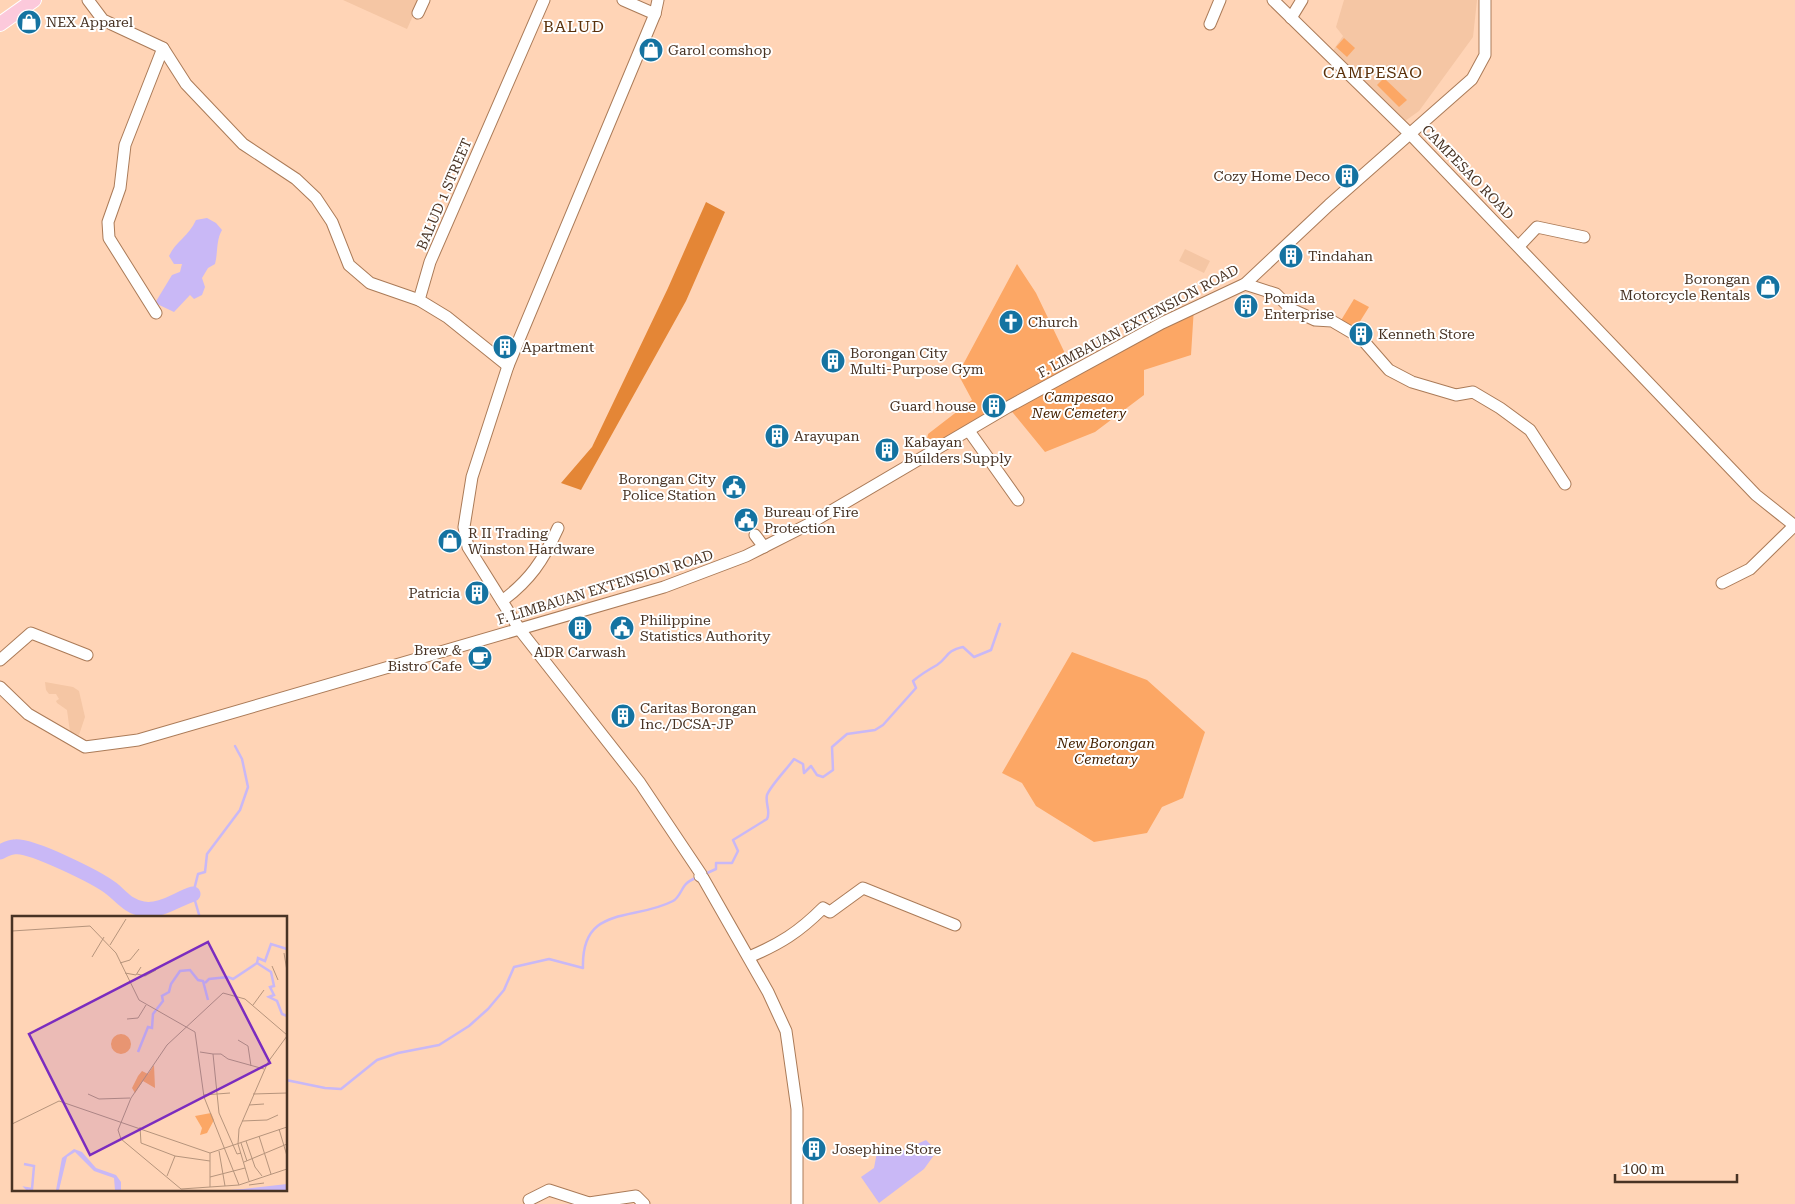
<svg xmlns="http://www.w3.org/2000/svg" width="1795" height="1204" font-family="'Roboto Serif',serif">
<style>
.built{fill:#f5c6a4}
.green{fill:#fca765}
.forest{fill:#e48636}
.water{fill:#c9b8f6}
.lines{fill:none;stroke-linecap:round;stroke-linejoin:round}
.stream{stroke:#c9b8f6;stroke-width:2.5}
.river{stroke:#c9b8f6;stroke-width:15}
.minor-casing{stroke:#ab7b58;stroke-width:13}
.major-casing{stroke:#fff;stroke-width:16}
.minor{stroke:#fff;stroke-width:11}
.major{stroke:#fcc9db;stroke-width:14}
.labels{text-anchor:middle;stroke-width:4;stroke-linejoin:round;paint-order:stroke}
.poi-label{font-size:14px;fill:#483324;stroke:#fff;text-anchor:start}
.street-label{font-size:14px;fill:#483324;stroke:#fff}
.park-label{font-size:14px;font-style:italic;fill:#442000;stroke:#fff}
.quarter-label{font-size:16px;letter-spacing:1px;fill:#5a300a;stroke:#fff}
.inset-river{fill:none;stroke:#c9b8f6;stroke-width:2.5}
.inset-road{fill:none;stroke:#b6947c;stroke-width:1}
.view{fill:#7b2cbf;fill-opacity:0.15;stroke:#7b2cbf;stroke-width:2.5}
.inset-edge{fill:none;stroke:#483324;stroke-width:2.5}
</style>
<rect width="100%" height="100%" fill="#ffd4b6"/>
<!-- built -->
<g class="built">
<polygon points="343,0 420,0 407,29"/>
<polygon points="1344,0 1477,0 1473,37 1419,111 1405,121 1332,52 1343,36 1336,27"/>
<polygon points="1185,249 1210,261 1204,273 1179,261"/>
<polygon points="45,682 73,687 79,691 85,717 79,735 70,732 67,710 57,703 56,701 59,699 56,694 49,694 46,690"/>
</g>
<!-- green -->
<g class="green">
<polygon points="1344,38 1355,48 1347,57 1336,47"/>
<polygon points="1384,78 1407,100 1399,107 1377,85"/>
<polygon points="1017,264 1036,293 1072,368 924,453 928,434 972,400 958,374"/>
<polygon points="1354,299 1369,307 1354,331 1340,322"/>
<polygon points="1194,307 1191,355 1144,370 1144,395 1095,432 1045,452 1009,408"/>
<polygon points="1072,652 1147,680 1205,732 1183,798 1162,807 1147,833 1094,842 1036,806 1022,783 1002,773"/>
</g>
<!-- forest -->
<polygon class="forest" points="706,202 725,212 686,301 581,490 561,483 592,447 668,288"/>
<!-- water -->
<g class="water">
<path d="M207,218L216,223L222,230C216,240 218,253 215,264L208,268L202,278L205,287L202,295L194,299L190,295L174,312L155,303L172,275L180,272L182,264H174L169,256C176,241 189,236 196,220Z"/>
<polygon points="926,1140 937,1151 924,1169 879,1203 861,1177 874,1168 877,1152 897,1153"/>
</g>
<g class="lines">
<!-- stream -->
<g class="stream">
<path d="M705,874L716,869V863H732L738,851L733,840L767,819C771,811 765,804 767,795C771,785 787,769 794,759L803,764L804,773L811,766L817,775L823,777L833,770L832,747L847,734L875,730L883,725L916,688L913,681C921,674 928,670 937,665C949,657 945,651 963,647L974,657L991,650L1000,624"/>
<polyline points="200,918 193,894 198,874 205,872 207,854 240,810 248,787 242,759 235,746"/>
<path d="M286,1080L325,1088L341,1089L377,1060L398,1053L439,1045L469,1026L488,1009L504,990L514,967L549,959L583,968C581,904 633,922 673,901C679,898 681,890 685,885C688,881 693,879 698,877"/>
</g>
<!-- river -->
<path class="river" d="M0,852C4,850 10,847 14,847C30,844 98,878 112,889C122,897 129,907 143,909C161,912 177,899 193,894"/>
<defs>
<g id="minor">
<polyline points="88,0 103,20 163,48 186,84 243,144 296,179 316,198 332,222 349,265 370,283 419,300"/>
<polyline points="623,0 655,14"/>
<polyline points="658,0 655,14 508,366 472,477 464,527 468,547 520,630 640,783 701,874 700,876 703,878 768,992 786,1031 797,1109 797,1204"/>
<polyline points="1273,0 1411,135 1756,495 1795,526"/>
<polyline points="418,13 424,0"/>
<polyline points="1291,18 1302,0"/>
<polyline points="1210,24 1220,0"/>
<polyline points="1519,246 1537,227 1584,237"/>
<polyline points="1245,284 1276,294 1291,309 1315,320 1332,321 1361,338 1389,370 1412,382 1456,395 1473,392 1500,408 1530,430 1565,484"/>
<polyline points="156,313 109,238 108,222 120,188 125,145 163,48"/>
<polyline points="508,366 447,317 419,300 430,262 544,0"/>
<polyline points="969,431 1018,500"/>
<polyline points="755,535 764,547"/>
<polyline points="1722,583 1750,569 1795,525"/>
<path d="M502,601C530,580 543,561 558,528"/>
<polyline points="0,660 31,633 87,655"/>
<polyline points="0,687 28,714 85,747 138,740 664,587 746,556 809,524 1008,407 1162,323 1245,284 1329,205 1472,79 1485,55 1485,0"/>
<path d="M749,957C780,944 799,932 823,908L830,912L863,888L955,925"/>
<polyline points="529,1200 549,1190 589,1203 636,1196 644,1204"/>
</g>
<polyline id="major" points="0,24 34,0"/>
</defs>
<!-- minor casing -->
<use href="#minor" class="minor-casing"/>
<!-- major casing -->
<use href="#major" class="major-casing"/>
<!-- minor -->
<use href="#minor" class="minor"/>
<!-- major -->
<use href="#major" class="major"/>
</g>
<!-- icons -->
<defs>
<symbol id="shop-disc" viewBox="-11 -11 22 22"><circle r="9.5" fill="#1573a1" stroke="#fff"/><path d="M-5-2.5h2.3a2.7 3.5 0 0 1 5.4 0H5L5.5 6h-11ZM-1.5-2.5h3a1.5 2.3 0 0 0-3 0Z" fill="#fff"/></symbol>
<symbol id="building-disc" viewBox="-11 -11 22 22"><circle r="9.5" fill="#1573a1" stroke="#fff"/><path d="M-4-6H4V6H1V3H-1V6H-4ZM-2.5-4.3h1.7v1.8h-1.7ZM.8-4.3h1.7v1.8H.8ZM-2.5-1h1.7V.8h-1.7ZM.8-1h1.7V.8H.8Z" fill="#fff"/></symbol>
<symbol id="church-disc" viewBox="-11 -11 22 22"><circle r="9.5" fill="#1573a1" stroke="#fff"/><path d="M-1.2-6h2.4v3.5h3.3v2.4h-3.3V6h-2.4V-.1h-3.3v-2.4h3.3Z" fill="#fff"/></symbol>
<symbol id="civic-disc" viewBox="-11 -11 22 22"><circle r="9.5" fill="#1573a1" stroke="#fff"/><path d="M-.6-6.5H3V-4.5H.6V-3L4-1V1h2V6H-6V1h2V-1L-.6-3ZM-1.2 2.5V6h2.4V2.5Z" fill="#fff"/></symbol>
<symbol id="cafe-disc" viewBox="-11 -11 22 22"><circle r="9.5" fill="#1573a1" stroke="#fff"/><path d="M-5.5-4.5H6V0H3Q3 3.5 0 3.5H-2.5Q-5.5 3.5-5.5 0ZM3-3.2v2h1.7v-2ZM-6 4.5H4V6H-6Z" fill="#fff"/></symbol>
</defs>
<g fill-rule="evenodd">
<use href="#shop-disc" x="15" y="8" width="28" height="28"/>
<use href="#shop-disc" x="637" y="36" width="28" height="28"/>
<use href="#building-disc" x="1333" y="162" width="28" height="28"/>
<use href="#building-disc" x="1277" y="242" width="28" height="28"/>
<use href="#shop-disc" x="1754" y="273" width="28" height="28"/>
<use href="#building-disc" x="1232" y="292" width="28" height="28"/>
<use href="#church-disc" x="997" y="308" width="28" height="28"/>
<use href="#building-disc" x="1347" y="320" width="28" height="28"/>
<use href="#building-disc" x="491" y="333" width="28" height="28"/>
<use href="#building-disc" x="819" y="347" width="28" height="28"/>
<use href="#building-disc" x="980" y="392" width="28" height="28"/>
<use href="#building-disc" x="763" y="422" width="28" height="28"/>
<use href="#building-disc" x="873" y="436" width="28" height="28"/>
<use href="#civic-disc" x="720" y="473" width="28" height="28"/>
<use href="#civic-disc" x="732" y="506" width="28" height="28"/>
<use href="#shop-disc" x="436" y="527" width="28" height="28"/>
<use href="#building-disc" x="463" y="579" width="28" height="28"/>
<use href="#building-disc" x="566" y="614" width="28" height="28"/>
<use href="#civic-disc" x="608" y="614" width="28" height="28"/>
<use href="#cafe-disc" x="466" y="644" width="28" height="28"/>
<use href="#building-disc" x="609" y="702" width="28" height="28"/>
<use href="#building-disc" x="800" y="1135" width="28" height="28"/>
</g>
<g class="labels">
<!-- poi labels -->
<g class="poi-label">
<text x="46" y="27">NEX Apparel</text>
<text x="668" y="55">Garol comshop</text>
<text x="1330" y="181" text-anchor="end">Cozy Home Deco</text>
<text x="1308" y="261">Tindahan</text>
<text x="1750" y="284" text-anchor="end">Borongan<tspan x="1750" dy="16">Motorcycle Rentals</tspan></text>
<text x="1264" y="303">Pomida<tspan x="1264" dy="16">Enterprise</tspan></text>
<text x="1028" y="327">Church</text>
<text x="1378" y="339">Kenneth Store</text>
<text x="522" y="352">Apartment</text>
<text x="850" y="358">Borongan City<tspan x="850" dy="16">Multi-Purpose Gym</tspan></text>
<text x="976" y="411" text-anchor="end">Guard house</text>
<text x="794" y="441">Arayupan</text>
<text x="904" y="447">Kabayan<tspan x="904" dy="16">Builders Supply</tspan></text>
<text x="716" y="484" text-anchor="end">Borongan City<tspan x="716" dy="16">Police Station</tspan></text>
<text x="764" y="517">Bureau of Fire<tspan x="764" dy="16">Protection</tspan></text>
<text x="468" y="538">R II Trading<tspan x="468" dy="16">Winston Hardware</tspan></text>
<text x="460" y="598" text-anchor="end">Patricia</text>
<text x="640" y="625">Philippine<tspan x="640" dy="16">Statistics Authority</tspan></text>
<text x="462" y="655" text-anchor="end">Brew &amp;<tspan x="462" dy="16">Bistro Cafe</tspan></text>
<text x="580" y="657" text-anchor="middle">ADR Carwash</text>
<text x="640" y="713">Caritas Borongan<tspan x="640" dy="16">Inc./DCSA-JP</tspan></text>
<text x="832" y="1154">Josephine Store</text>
</g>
<!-- street labels -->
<g class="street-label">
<text transform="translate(1468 172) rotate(46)" y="5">CAMPESAO ROAD</text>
<text transform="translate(444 194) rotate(-67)" y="5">BALUD 1 STREET</text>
<text transform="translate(1138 321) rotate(-28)" y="5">F. LIMBAUAN EXTENSION ROAD</text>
<text transform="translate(605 587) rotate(-17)" y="5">F. LIMBAUAN EXTENSION ROAD</text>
</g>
<!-- park labels -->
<g class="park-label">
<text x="1079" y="402">Campesao<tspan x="1079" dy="16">New Cemetery</tspan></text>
<text x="1106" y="748">New Borongan<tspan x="1106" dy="16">Cemetary</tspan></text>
</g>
<!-- quarter labels -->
<g class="quarter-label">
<text x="574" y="32">BALUD</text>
<text x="1373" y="78">CAMPESAO</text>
</g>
</g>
<!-- overview -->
<g transform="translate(12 916)">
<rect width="275" height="275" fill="#ffd4b6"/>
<path d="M99 128a10 10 0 1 1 20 0a10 10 0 1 1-20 0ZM142,149L143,172L131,165L123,177L120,172L126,160L130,155L136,158ZM199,197L202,204L195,217L188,219L190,212L183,200Z" fill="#fca765"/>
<path d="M62,233L70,236L84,252L104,259L109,266V274H103L102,262L82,255L63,236L55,241L47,274H44L50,242ZM275,268V274H217L231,273Z" fill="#c9b8f6"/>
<path class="inset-river" d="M245,47L259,56L262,70L258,71L262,79L257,81L265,85L270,98L275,100M193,67L197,63L216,61L221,63L245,47L246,42L253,45L259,28L275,33M126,136L136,111L140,112L141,98L151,85L150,80L157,76L159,68L168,55L178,54L186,64L191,65L196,84M12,248L22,250L20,273L14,272L16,274"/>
<path class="inset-road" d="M0,15L78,10L104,37L127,84L183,116L192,181L227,269M98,29L114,3M272,37L275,55M80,41L92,21M108,47L118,44L127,33M260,50L266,64M113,57L124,59L129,51M125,58L133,60L144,54M241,89L252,74M115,103L126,102L134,89M275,119L233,83L211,77L155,129L119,182L106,214L109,223L169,273L227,269L275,253M226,124L236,130L239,150M188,136L201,138L207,197L225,238L229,237M201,138H209L216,143L252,153M76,178L87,183L118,182M241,178L275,177M192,179L218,177M237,189L252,188M230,205L255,204L266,199M0,208L47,185L198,237M128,211L129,227L163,240L198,245M267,213L275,240M247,220L259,258M234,225L243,251L250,260M229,227L235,245M207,235L213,270M198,237L275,211M198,237V271M232,246L275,228M155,260L163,240M198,261L233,252M237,265L226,228L227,213L256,146L275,120M237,269L252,267"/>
<path class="view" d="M196,26L258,147L78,239L17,118Z"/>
<rect width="275" height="275" class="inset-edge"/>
</g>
<!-- scale -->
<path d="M1615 1174v8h122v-8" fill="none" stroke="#483324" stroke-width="2.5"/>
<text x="1622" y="1174" font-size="15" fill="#483324" stroke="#ffffff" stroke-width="4" paint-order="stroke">100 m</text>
</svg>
